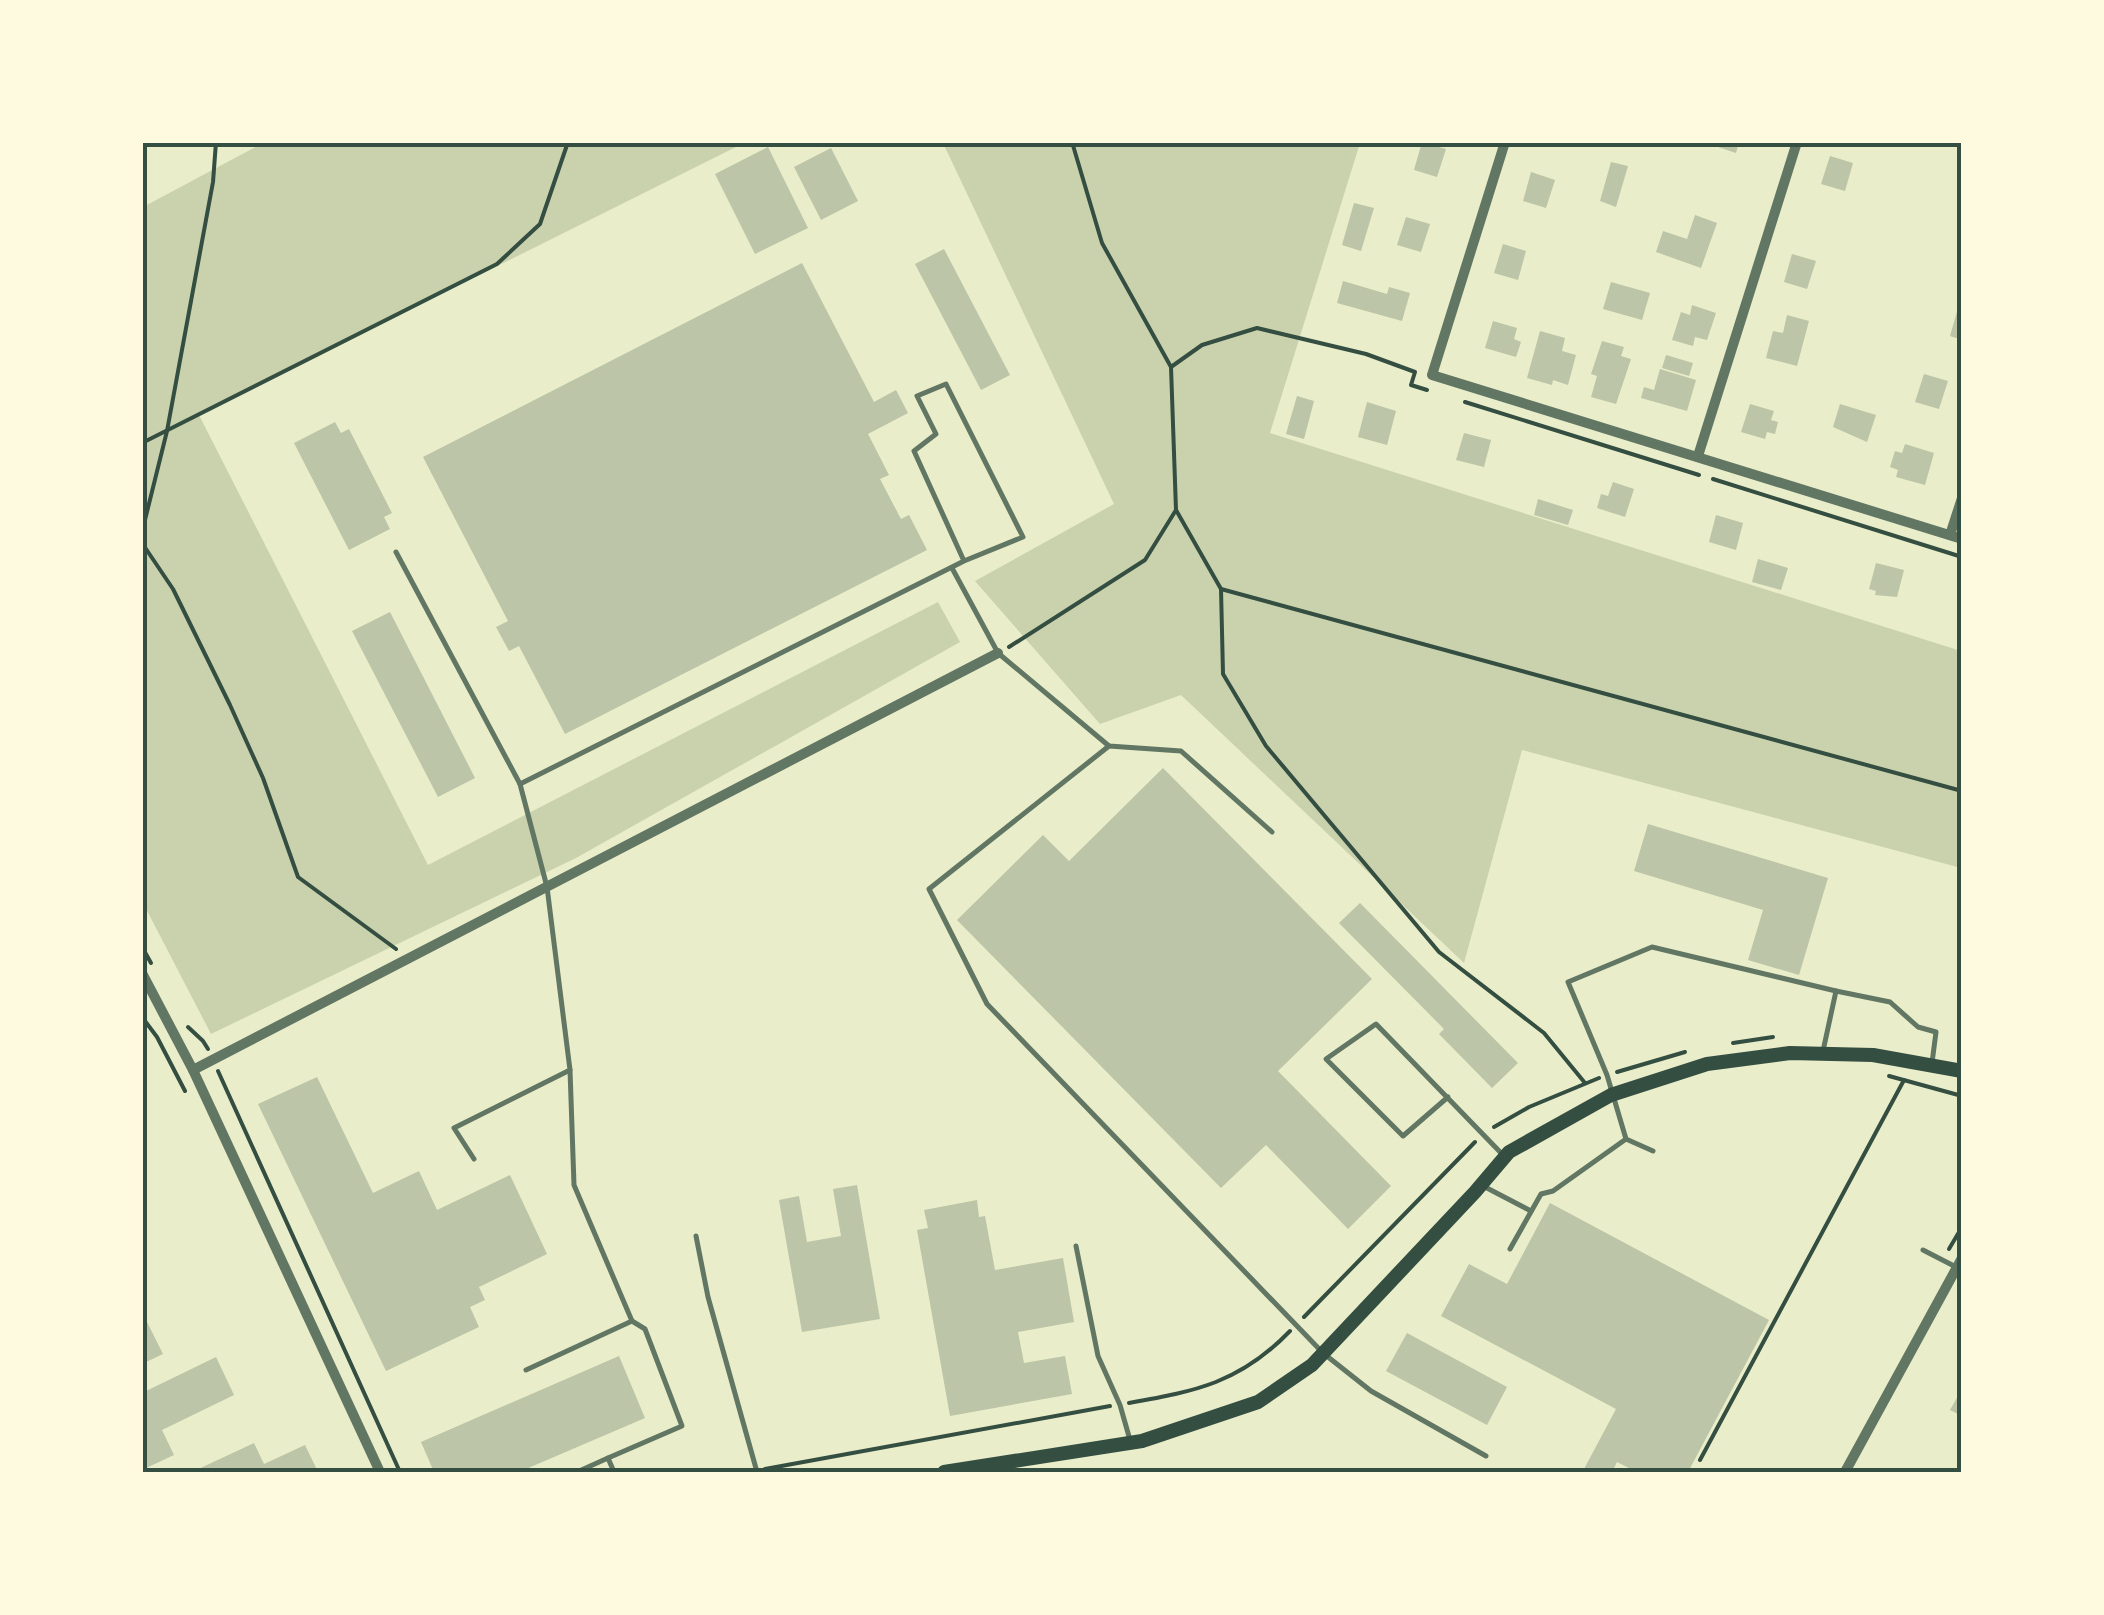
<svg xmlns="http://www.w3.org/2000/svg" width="2104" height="1615" font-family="'Exo 2',sans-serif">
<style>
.green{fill:#cad2ad}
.building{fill:#bcc5a7}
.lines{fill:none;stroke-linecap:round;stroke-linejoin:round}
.path{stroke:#344e41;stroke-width:4}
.service{stroke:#617663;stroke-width:5}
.minor{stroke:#617663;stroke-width:10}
.secondary{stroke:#344e41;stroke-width:14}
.neatline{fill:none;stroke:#344e41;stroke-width:4}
</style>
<rect width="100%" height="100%" fill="#e9edc9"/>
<!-- green -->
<g class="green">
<polygon points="263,143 744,143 199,415 428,865 938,602 960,642 576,858 211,1034 143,903 143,207"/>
<polygon points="943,143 1360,143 1270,433 1961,651 1961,868 1522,750 1464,963 1181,695 1100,724 975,581 1114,504"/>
</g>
<!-- building -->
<g class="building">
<polygon points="1422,142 1446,149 1437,177 1414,170"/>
<polygon points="1713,142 1739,142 1736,153 1712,145"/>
<polygon points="768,147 808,228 755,254 715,174"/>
<polygon points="831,148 858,201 821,220 794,167"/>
<polygon points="1830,156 1853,163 1845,191 1821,184"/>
<polygon points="1611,162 1628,166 1616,207 1600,201"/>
<polygon points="1531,172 1555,180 1546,208 1523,201"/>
<polygon points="1354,203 1374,208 1361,251 1342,245"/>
<polygon points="1695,215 1717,223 1701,268 1656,252 1663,231 1687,239"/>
<polygon points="1406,217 1430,224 1421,252 1397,245"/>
<polygon points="1503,244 1526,251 1518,280 1494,273"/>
<polygon points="944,249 1010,375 981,390 915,264"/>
<polygon points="1792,254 1816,261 1807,289 1784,282"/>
<polygon points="802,263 874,402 896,390 908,413 868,434 889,475 880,479 901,519 909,515 927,550 565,734 519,646 509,651 496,627 508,621 423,457"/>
<polygon points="1343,281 1387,294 1389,287 1410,293 1402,321 1337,303"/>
<polygon points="1611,282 1650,293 1642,320 1603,309"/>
<polygon points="1692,305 1716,313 1707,340 1695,337 1693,346 1672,340 1681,312 1690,315"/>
<polygon points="1958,308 1962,309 1962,340 1950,336"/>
<polygon points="1787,315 1809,321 1797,366 1766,358 1773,331 1783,333"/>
<polygon points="1493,321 1517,328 1514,339 1521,342 1516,357 1485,348"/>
<polygon points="1540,331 1565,338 1562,351 1576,355 1568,385 1553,380 1552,385 1527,378"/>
<polygon points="1602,341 1624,347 1621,356 1631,359 1616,404 1591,397 1597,376 1591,374"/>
<polygon points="1666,355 1693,363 1689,376 1662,368"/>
<polygon points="1660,369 1696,380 1687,411 1641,398 1644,387 1654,390"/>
<polygon points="1924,374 1948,381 1939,409 1915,402"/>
<polygon points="1297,396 1314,401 1304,439 1286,434"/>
<polygon points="1367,402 1396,411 1387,445 1358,437"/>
<polygon points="1750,404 1774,411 1771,420 1778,422 1775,434 1767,432 1765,439 1741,432"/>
<polygon points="1840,404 1876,415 1867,442 1833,427"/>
<polygon points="335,422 341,433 349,429 392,513 384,517 390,529 349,550 294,443"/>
<polygon points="1464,433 1491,440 1484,467 1456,460"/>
<polygon points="1905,444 1934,453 1925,485 1896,477 1898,470 1890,467 1895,451 1902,453"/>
<polygon points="1613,482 1634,489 1625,517 1597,508 1601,494 1608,496"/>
<polygon points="1538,499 1573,510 1568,525 1534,515"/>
<polygon points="1716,515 1743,523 1736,550 1709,542"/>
<polygon points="1758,559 1788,568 1781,590 1752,582"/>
<polygon points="1876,563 1904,570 1897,597 1875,595 1876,591 1869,589"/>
<polygon points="390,612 475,778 438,797 352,631"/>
<polygon points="1163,768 1372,979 1278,1071 1391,1186 1348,1229 1266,1145 1221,1188 957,920 1043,835 1069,861"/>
<polygon points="1648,824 1828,878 1799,975 1748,960 1763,910 1634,871"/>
<polygon points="1360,903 1518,1063 1492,1088 1439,1034 1444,1029 1339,923"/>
<polygon points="317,1077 373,1193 419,1171 437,1210 510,1175 547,1254 479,1287 485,1300 470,1307 479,1327 386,1371 258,1104"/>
<polygon points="857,1185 880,1319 802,1332 779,1200 799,1196 807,1242 841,1236 833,1189"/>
<polygon points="977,1200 979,1217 985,1216 995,1270 1063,1258 1074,1322 1018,1332 1024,1363 1065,1356 1072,1394 950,1416 917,1230 928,1228 924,1210"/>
<polygon points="1550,1203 1769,1320 1688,1472 1637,1472 1617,1462 1612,1472 1584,1469 1616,1409 1441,1316 1469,1264 1507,1284"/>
<polygon points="142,1312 163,1354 142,1364"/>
<polygon points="1407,1333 1507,1387 1487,1425 1386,1371"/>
<polygon points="619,1356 645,1418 519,1472 434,1472 421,1442"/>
<polygon points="216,1357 234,1395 162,1430 174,1455 142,1470 142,1393"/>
<polygon points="1962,1389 1962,1416 1950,1410"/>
<polygon points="254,1443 264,1464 305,1445 318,1472 192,1472"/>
</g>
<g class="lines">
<!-- path -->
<g class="path">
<polyline points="1171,367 1202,345 1257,328 1366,354 1415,372 1411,385 1427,390"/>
<polyline points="1465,402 1699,475"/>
<polyline points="142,443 497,264 540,224 568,142"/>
<polyline points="1713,479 1962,557"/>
<polyline points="1176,510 1221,589 1962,791"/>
<polyline points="142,532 167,431 213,182 216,142"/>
<polyline points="142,543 173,589 230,705 263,778 298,877 396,949"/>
<polyline points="1221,589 1223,674 1266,746 1439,952 1544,1033 1585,1083"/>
<polyline points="1009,647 1145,560 1176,510 1171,367 1102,243 1072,142"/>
<polyline points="142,947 151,963"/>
<polyline points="142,1017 157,1037 185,1091"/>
<polyline points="188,1027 203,1041 208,1049"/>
<polyline points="1733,1043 1773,1037"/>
<polyline points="218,1071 400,1472"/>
<polyline points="1617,1072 1685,1052"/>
<polyline points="1889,1076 1962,1096"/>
<polyline points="1494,1127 1529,1107 1599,1078"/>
<polyline points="1949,1249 1962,1227"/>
<polyline points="1304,1317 1475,1142"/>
<path d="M1129,1403C1196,1391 1240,1383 1290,1331"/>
<polyline points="1700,1460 1904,1080"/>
<polyline points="765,1469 1110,1406"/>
</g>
<!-- service -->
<g class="service">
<polyline points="396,552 520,784 547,887 570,1070 454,1128 474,1159"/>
<polyline points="952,568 998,653 1109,746 1181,751 1272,832"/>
<polyline points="1109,746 929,889 987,1004 1323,1353 1371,1391 1486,1456"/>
<polyline points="520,784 964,561 914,451 936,434 917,396 946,384 1023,537 964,561"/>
<polyline points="1823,1051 1836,991 1890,1002 1918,1027 1936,1032 1932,1063"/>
<polyline points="1448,1097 1403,1136 1326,1059 1376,1024 1503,1155"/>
<polyline points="1653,1151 1626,1139 1607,1075 1568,982 1652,947 1836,991"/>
<polyline points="1485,1187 1531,1211"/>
<polyline points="696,1236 708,1297 757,1472"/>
<polyline points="1076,1246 1098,1356 1120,1405 1130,1440"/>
<polyline points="1510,1249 1541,1194 1553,1191 1626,1139"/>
<polyline points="1923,1250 1956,1267"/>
<polyline points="526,1370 632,1321 574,1185 570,1070"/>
<polyline points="608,1458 682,1426 645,1329 632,1321"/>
<polyline points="577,1472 608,1458 614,1472"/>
</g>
<!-- minor -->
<g class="minor">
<polyline points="1505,142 1432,375 1962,539"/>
<polyline points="1698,456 1797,142"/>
<polyline points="1950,535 1962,498"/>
<polyline points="142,973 193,1070 380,1472"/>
<polyline points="193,1070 998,653"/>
<polyline points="1845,1472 1962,1258"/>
</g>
<!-- secondary -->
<polyline class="secondary" points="944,1472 1142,1441 1258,1402 1312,1365 1475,1192 1509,1152 1611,1095 1707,1064 1790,1053 1873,1055 1962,1071"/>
</g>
<!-- border -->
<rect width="2104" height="1615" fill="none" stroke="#fefae0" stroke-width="290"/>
<rect x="145" y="145" width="1814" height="1325" class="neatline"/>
</svg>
